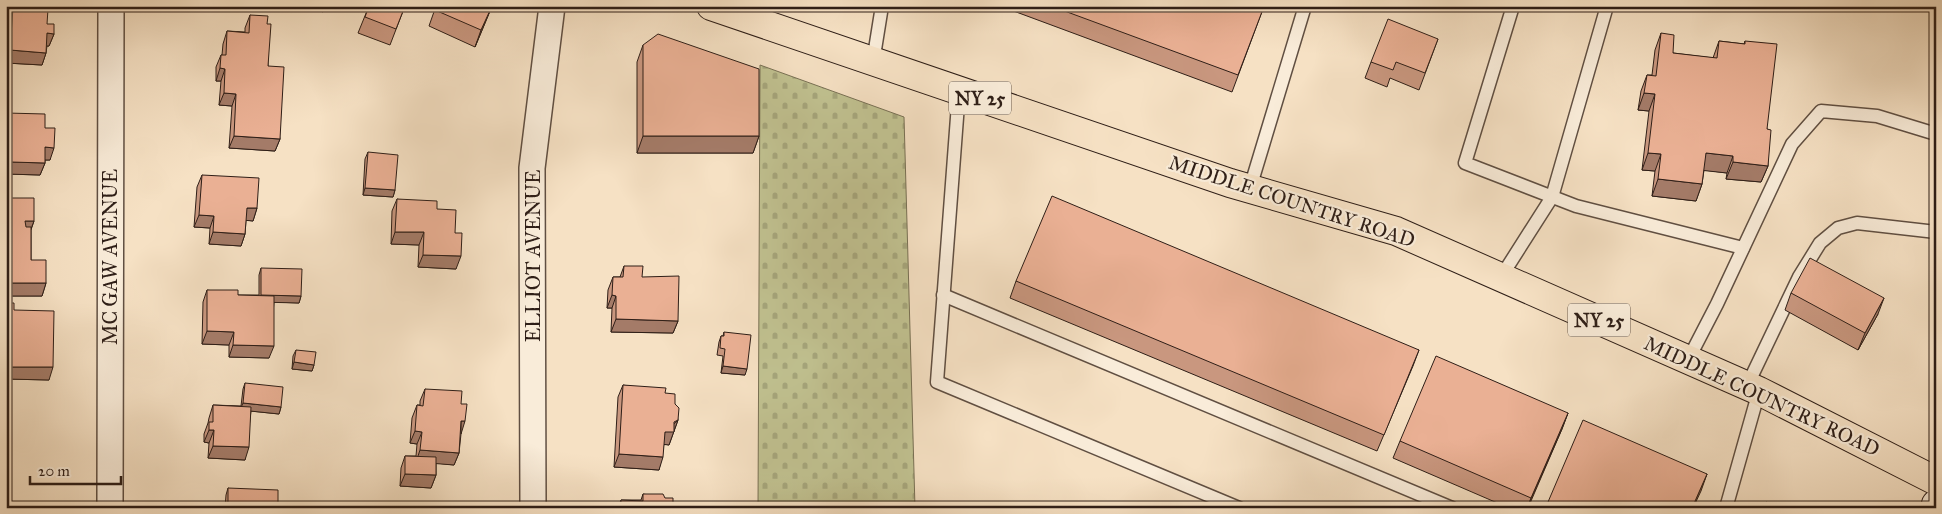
<svg xmlns="http://www.w3.org/2000/svg" width="1942" height="514" font-family="'IM FELL Great Primer',serif">
<style>
.cemetery{fill:url(#cemetery-stones);stroke:#787054}
.lines{fill:none;stroke-linecap:round;stroke-linejoin:round}
.service-casing{stroke:#604f42;stroke-width:15}
.minor-casing{stroke:#604f42;stroke-width:28}
.secondary-casing{stroke:#2e1e17;stroke-width:30}
.primary-casing{stroke:#2e1e17;stroke-width:30}
.service{stroke:#f9ecd9;stroke-width:12}
.minor{stroke:#f9ecd9;stroke-width:25}
.secondary{stroke:#f9ecd9;stroke-width:28}
.primary{stroke:#f6e1c4;stroke-width:28}
.wall{fill:#c9977f;stroke:#2e1e17}
.shaded-wall{fill:#a47b68;stroke:#2e1e17}
.building{fill:#eab094;stroke:#2e1e17}
.labels{text-anchor:middle;stroke-width:4.5;stroke-linejoin:round;paint-order:stroke}
.shield{fill:#f9ecd9;stroke:#6b5c51;stroke-width:1}
.shield-label{font-size:19px;font-weight:bold;fill:#2e1e17}
.street-label{font-size:20px;fill:#2e1e17;stroke:#f9ecd9}
</style>
<defs>
<pattern id="cemetery-stones" width="16" height="16" patternUnits="userSpaceOnUse" patternTransform="scale(1.25)"><rect width="16" height="16" fill="#c1c291"/><path d="M2 7V4a2 2 0 0 1 4 0v3zM10 15v-3a2 2 0 0 1 4 0v3z" fill="#a6a67c"/></pattern>
</defs>
<rect width="100%" height="100%" fill="#f6e1c4"/>
<filter id="stains"><feTurbulence type="fractalNoise" baseFrequency=".004" numOctaves="4"/><feColorMatrix values="0 0 0 0 .2 0 0 0 0 .09 0 0 0 0 .02 0 0 0 .5 -.17"/></filter>
<radialGradient id="worn" r=".72"><stop offset=".6" stop-color="#630" stop-opacity="0"/><stop offset="1" stop-color="#630" stop-opacity=".3"/></radialGradient>
<!-- cemetery -->
<polygon class="cemetery" points="760,65 904,117 915,508 758,508"/>
<g class="lines">
<defs>
<g id="service">
<polyline points="1513,6 1465,163 1576,206 1743,248"/>
<polyline points="873,62 882,6"/>
<polyline points="959,91 937,382 1239,508"/>
<polyline points="1250,188 1305,6"/>
<polyline points="1501,277 1552,197 1607,6"/>
<polyline points="943,295 1452,508"/>
<polyline points="1688,360 1717,304 1792,144 1821,111 1877,116 1936,134"/>
<polyline points="1747,386 1799,277 1820,243 1838,228 1857,223 1936,232"/>
<polyline points="1726,508 1759,391"/>
</g>
<g id="minor">
<polyline points="110,508 111,6"/>
<polyline points="533,508 532,168 552,6"/>
</g>
<polyline id="secondary" points="1935,508 1936,504"/>
<polyline id="primary" points="711,6 1230,183 1396,231 1759,391 1936,481"/>
</defs>
<!-- service casing -->
<use href="#service" class="service-casing"/>
<!-- minor casing -->
<use href="#minor" class="minor-casing"/>
<!-- secondary casing -->
<use href="#secondary" class="secondary-casing"/>
<!-- primary casing -->
<use href="#primary" class="primary-casing"/>
<!-- service -->
<use href="#service" class="service"/>
<!-- minor -->
<use href="#minor" class="minor"/>
<!-- secondary -->
<use href="#secondary" class="secondary"/>
<!-- primary -->
<use href="#primary" class="primary"/>
</g>
<!-- wall -->
<g class="wall">
<polygon points="308,6 326,6 323,12"/>
<polygon points="369,6 405,6 390,45 358,33"/>
<polygon points="436,6 492,6 475,47 429,26"/>
<polygon points="1000,6 1256,6 1263,9 1232,92"/>
<polygon points="13,7 47,24 54,34 49,46 47,46 46,53 42,65 6,63 8,19"/>
<polygon points="250,15 267,24 268,66 280,139 275,151 229,148 232,106 219,105 221,81 216,81 216,67 221,55 222,55 223,44 227,31 245,32 245,28"/>
<polygon points="1661,33 1673,53 1713,58 1719,41 1744,44 1745,41 1767,129 1768,166 1761,182 1726,179 1727,173 1704,170 1702,184 1696,201 1652,196 1655,171 1642,170 1649,111 1638,110 1641,91 1647,75 1652,75 1655,50"/>
<polygon points="1438,39 1419,90 1390,78 1387,87 1365,78 1371,62"/>
<polygon points="643,45 759,136 753,153 637,153 637,62"/>
<polygon points="6,113 45,128 50,160 45,160 45,163 40,175 6,174"/>
<polygon points="368,152 395,190 393,197 363,195 365,159"/>
<polygon points="202,175 257,208 253,221 246,220 245,234 241,246 209,244 210,228 194,227 197,187"/>
<polygon points="6,198 34,221 31,230 31,260 46,283 42,296 6,296"/>
<polygon points="397,199 437,209 455,233 456,269 418,267 419,245 391,244 392,211"/>
<polygon points="624,266 642,277 678,321 673,333 611,332 612,308 607,308 608,290 613,277 620,277"/>
<polygon points="261,268 301,296 299,303 274,302 269,358 229,357 229,345 202,344 203,302 207,290 238,295 259,295 259,275"/>
<polygon points="1016,281 1419,350 1413,366 1377,451 1010,298"/>
<polygon points="1791,293 1878,314 1858,350 1785,310"/>
<polygon points="14,310 49,380 6,379 7,348"/>
<polygon points="724,332 745,375 721,373 723,356 717,355 719,342 721,336 723,336"/>
<polygon points="296,350 314,365 312,371 292,369 293,356"/>
<polygon points="245,383 281,407 279,414 251,411 245,460 208,458 209,443 204,442 204,434 208,423 209,418 213,405 241,406 243,389"/>
<polygon points="623,385 665,393 675,404 678,420 669,445 664,444 659,470 614,467 618,397"/>
<polygon points="425,389 461,404 461,434 459,453 454,465 436,463 436,475 431,488 400,486 401,468 405,456 416,456 417,444 410,443 412,418 417,405 420,405 420,401"/>
<polygon points="1568,413 1562,429 1528,508 1509,508 1393,458 1400,441"/>
<polygon points="1707,474 1693,508 1546,508 1548,502"/>
<polygon points="228,488 278,508 225,508 226,495"/>
<polygon points="643,494 665,498 673,508 618,508 621,500 641,500"/>
</g>
<!-- shaded-wall -->
<g class="shaded-wall">
<polygon points="492,6 488,16 475,47 481,30"/>
<polygon points="47,33 54,34 49,46 43,46"/>
<polygon points="10,50 46,53 42,65 6,63"/>
<polygon points="220,68 225,69 221,81 216,81"/>
<polygon points="224,93 236,94 232,106 219,105"/>
<polygon points="1644,93 1655,94 1649,111 1638,110"/>
<polygon points="234,136 280,139 275,151 229,148"/>
<polygon points="643,136 759,136 753,153 637,153"/>
<polygon points="6,142 11,143 7,155 6,155"/>
<polygon points="45,147 54,148 50,160 41,160"/>
<polygon points="1648,153 1661,154 1655,171 1642,170"/>
<polygon points="1706,153 1733,156 1727,173 1699,170"/>
<polygon points="11,162 45,163 40,175 6,174"/>
<polygon points="1733,162 1768,166 1761,182 1726,179"/>
<polygon points="1658,179 1702,184 1696,201 1652,196"/>
<polygon points="365,188 395,190 393,197 363,195"/>
<polygon points="247,208 257,208 253,221 242,220"/>
<polygon points="199,215 214,216 210,228 194,227"/>
<polygon points="25,221 34,221 29,234 21,234"/>
<polygon points="213,232 245,234 241,246 209,244"/>
<polygon points="395,232 424,232 419,245 391,244"/>
<polygon points="423,255 461,256 456,269 418,267"/>
<polygon points="9,283 46,283 42,296 6,296 6,290"/>
<polygon points="261,295 301,296 299,303 258,302"/>
<polygon points="612,295 616,296 612,308 607,308"/>
<polygon points="1884,298 1878,314 1858,350 1865,333"/>
<polygon points="616,319 678,321 673,333 611,332"/>
<polygon points="207,331 234,332 229,345 202,344"/>
<polygon points="6,336 11,336 7,348 6,348"/>
<polygon points="233,345 274,346 269,358 229,357"/>
<polygon points="294,362 314,365 312,371 292,369"/>
<polygon points="723,366 747,369 745,375 721,373"/>
<polygon points="11,367 53,367 49,380 6,379"/>
<polygon points="243,403 281,407 279,414 240,410"/>
<polygon points="1568,413 1562,429 1527,508 1531,498"/>
<polygon points="678,420 669,445 660,444 665,432"/>
<polygon points="461,421 465,421 461,434"/>
<polygon points="209,430 214,430 209,443 204,442"/>
<polygon points="415,431 422,432 417,444 410,443"/>
<polygon points="213,446 249,447 245,460 208,458"/>
<polygon points="420,450 459,453 454,465 416,462"/>
<polygon points="619,454 663,457 659,470 614,467"/>
<polygon points="405,474 436,475 431,488 400,486"/>
<polygon points="1707,474 1701,491 1693,508 1692,508"/>
</g>
<!-- building -->
<g class="building">
<polygon points="369,6 405,6 396,29 365,17"/>
<polygon points="436,6 492,6 481,30 435,10"/>
<polygon points="1051,6 1256,6 1263,9 1238,75"/>
<polygon points="13,7 48,9 47,24 54,24 54,34 47,33 46,53 10,50"/>
<polygon points="250,15 268,16 267,24 271,24 268,66 284,67 280,139 234,136 236,94 224,93 225,69 220,68 221,55 226,55 227,31 249,33"/>
<polygon points="1388,19 1438,39 1425,73 1396,62 1393,70 1371,62"/>
<polygon points="1661,33 1674,35 1673,53 1717,58 1719,41 1745,44 1745,41 1777,44 1767,129 1771,130 1768,166 1733,162 1733,156 1706,153 1702,184 1658,179 1661,154 1648,153 1655,94 1644,93 1647,75 1656,76"/>
<polygon points="658,34 759,69 759,136 643,136 643,45"/>
<polygon points="6,113 45,114 45,128 55,128 54,148 45,147 45,163 11,162 11,143 6,142"/>
<polygon points="368,152 398,155 395,190 365,188"/>
<polygon points="202,175 259,178 257,208 247,208 245,234 213,232 214,216 199,215"/>
<polygon points="1052,196 1419,350 1384,435 1016,281"/>
<polygon points="6,198 34,198 34,221 25,221 26,227 31,227 31,260 46,260 46,283 9,283 9,262 6,262"/>
<polygon points="397,199 437,201 437,209 456,210 455,233 462,233 461,256 423,255 424,232 395,232"/>
<polygon points="1810,258 1884,298 1865,333 1791,293"/>
<polygon points="624,266 643,266 642,277 679,276 678,321 616,319 616,296 612,295 613,277 623,277"/>
<polygon points="261,268 302,269 301,296 261,295"/>
<polygon points="207,290 238,290 238,295 274,296 274,346 233,345 234,332 207,331"/>
<polygon points="6,303 14,303 14,310 54,311 53,367 11,367 11,336 6,336"/>
<polygon points="724,332 751,335 747,369 723,366 725,349 720,348 721,336 724,336"/>
<polygon points="296,350 316,352 314,365 294,362"/>
<polygon points="1436,356 1568,413 1531,498 1400,441"/>
<polygon points="245,383 283,387 281,407 243,403"/>
<polygon points="623,385 666,388 665,393 675,394 675,404 679,408 678,420 674,422 674,432 665,432 663,457 619,454"/>
<polygon points="425,389 462,391 461,404 467,404 465,421 461,421 459,453 420,450 422,432 415,431 417,405 423,406"/>
<polygon points="213,405 251,407 249,447 213,446 214,430 209,430 209,422 213,422"/>
<polygon points="1583,420 1707,474 1692,508 1561,508 1548,502"/>
<polygon points="405,456 436,457 436,475 405,474"/>
<polygon points="228,488 278,490 278,508 228,508"/>
<polygon points="643,494 663,494 665,498 673,498 673,508 621,508 621,500 643,501"/>
<polygon points="1766,502 1781,508 1765,508"/>
<rect x="416" y="506" width="41" height="2"/>
</g>
<g class="labels">
<!-- shield labels -->
<g class="shield">
<rect x="949" y="81.5" width="62" height="33" rx="4"/>
<rect x="1568" y="303.5" width="62" height="33" rx="4"/>
</g>
<g class="shield-label">
<text x="980" y="105">NY 25</text>
<text x="1599" y="327">NY 25</text>
</g>
<!-- street labels -->
<g class="street-label">
<text transform="translate(1292 201) rotate(18)" y="7">MIDDLE COUNTRY ROAD</text>
<text transform="translate(533 256) rotate(-90)" y="7">ELLIOT AVENUE</text>
<text transform="translate(110 257) rotate(-90)" y="7">MC GAW AVENUE</text>
<text transform="translate(1762 396) rotate(25)" y="7">MIDDLE COUNTRY ROAD</text>
</g>
</g>
<!-- margin -->
<rect width="1942" height="514" fill="none" stroke="#f6e1c4" stroke-width="25"/>
<rect x="8" y="8" width="1927" height="499" fill="none" stroke="#2e1e17" stroke-width="2.5"/>
<rect x="12" y="12" width="1917" height="489" fill="none" stroke="#2e1e17"/>
<!-- scale -->
<path d="M30 476v8h91v-8" fill="none" stroke="#2e1e17" stroke-width="2.5"/>
<text x="38" y="476" font-size="15" fill="#2e1e17" stroke="#f9ecd9" stroke-width="4" paint-order="stroke">20 m</text>
<rect width="100%" height="100%" filter="url(#stains)"/>
<rect width="100%" height="100%" fill="url(#worn)"/>
</svg>
